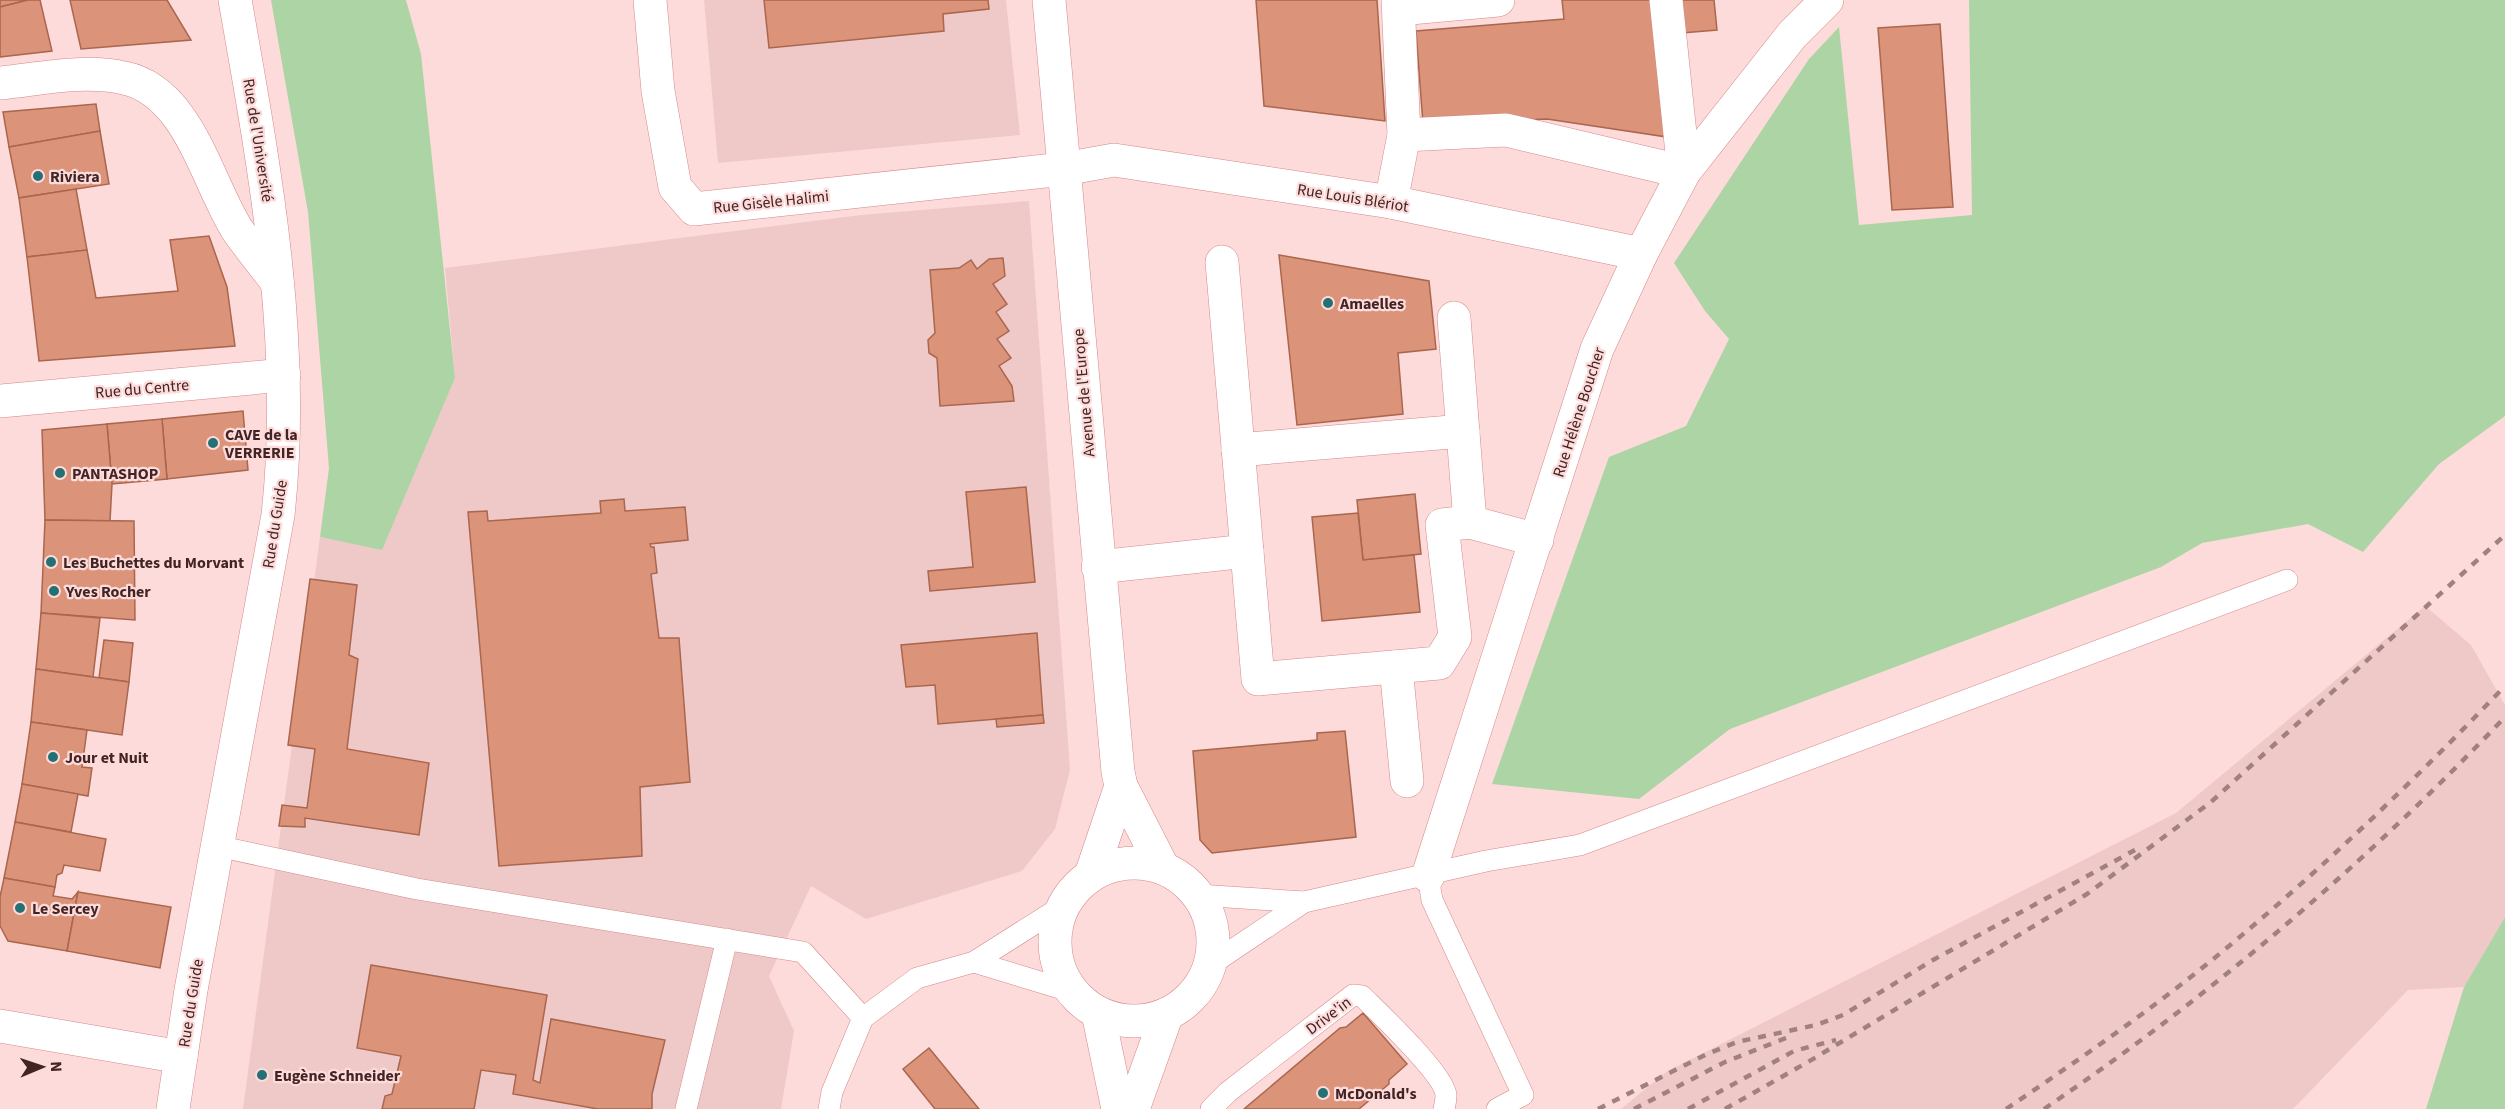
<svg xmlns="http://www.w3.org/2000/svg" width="2505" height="1109" font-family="'Source Sans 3',sans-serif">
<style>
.built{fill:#efc9c8}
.green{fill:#add4a5}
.building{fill:#db9379;stroke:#aa664e;stroke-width:1.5}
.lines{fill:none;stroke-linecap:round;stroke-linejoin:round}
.service-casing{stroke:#d58888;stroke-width:22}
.minor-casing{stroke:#d58888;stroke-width:34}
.service{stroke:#fff;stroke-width:21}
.minor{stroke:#fff;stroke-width:33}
.rail{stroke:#a18180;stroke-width:4.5;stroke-dasharray:8 8;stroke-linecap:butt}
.poi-dot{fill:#257074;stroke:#fddbda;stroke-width:2}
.labels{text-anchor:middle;stroke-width:4.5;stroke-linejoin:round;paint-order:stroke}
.street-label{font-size:16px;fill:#422424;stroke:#fddbda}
.poi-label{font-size:16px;font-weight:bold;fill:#422424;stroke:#fddbda;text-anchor:start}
</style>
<rect width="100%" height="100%" fill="#fddbda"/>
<!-- built -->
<g class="built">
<polygon points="704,0 1006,0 1020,135 718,163"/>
<polygon points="1029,201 1070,770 1055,829 1022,871 866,919 811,886 769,976 794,1031 781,1109 243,1109 320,537 382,549 455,378 445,268 861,215"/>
<polygon points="2425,606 2471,645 2505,705 2505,917 2464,987 2408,990 2293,1109 1621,1109 1666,1072 2176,813"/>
</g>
<!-- green -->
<g class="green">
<polygon points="271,0 406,0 421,54 455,378 382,550 320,537 329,468 308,212"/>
<polygon points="1969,0 2505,0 2505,416 2439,464 2363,552 2308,524 2202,543 2161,567 1730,729 1639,799 1492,784 1609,457 1686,426 1729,339 1705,311 1674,263 1809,59 1839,27 1859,225 1972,215"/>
<polygon points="2505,917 2505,1109 2426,1109 2464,987"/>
</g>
<!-- building -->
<g class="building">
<polygon points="0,0 28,0 0,7"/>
<polygon points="28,0 40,0 52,51 0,57 0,7"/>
<polygon points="70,0 167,0 191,40 81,49"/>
<polygon points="764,0 988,0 989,9 943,14 944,31 769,48"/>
<polygon points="1256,0 1377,0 1385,121 1264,106"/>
<polygon points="1562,0 1654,0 1667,137 1547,119 1423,124 1416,31 1564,19"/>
<polygon points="1679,0 1714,0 1717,30 1682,33"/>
<polygon points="1940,24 1953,207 1892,210 1878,28"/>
<polygon points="96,104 100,131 9,147 3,112"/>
<polygon points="100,131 109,184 19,198 9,147"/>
<polygon points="76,189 87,250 27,257 19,198"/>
<polygon points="209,236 227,287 235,346 39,361 27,257 87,250 96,298 178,291 170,240"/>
<polygon points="1279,255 1429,281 1436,349 1398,353 1403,414 1297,425"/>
<polygon points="1003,258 1005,276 993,284 1007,304 996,312 1009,331 997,339 1011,358 999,366 1012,386 1014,401 940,406 937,358 929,353 928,340 935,333 930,270 959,268 971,260 977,269 989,259"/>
<polygon points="243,411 248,470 167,479 162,419"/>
<polygon points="162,419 167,479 112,484 107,424"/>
<polygon points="107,424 112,484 110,521 45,520 42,430"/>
<polygon points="1026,487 1035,582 930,591 928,571 973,567 966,492"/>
<polygon points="1415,494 1421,554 1363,560 1357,500"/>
<polygon points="624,499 625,511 685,507 688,540 650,544 651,547 654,547 657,573 651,574 659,638 679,638 690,782 640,787 642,856 499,866 468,512 487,511 488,521 601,513 600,501"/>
<polygon points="1358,513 1363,560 1414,555 1420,612 1322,621 1312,517"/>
<polygon points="45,520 134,521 135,620 41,613"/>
<polygon points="310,579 357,585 349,655 358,659 347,749 429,763 419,835 305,818 305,827 279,826 282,805 307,808 315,749 288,745"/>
<polygon points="41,613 100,618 93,677 36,669"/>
<polygon points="1037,633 1043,715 938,724 935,685 906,687 901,645"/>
<polygon points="104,640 133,643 129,682 99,678"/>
<polygon points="36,669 129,682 122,735 31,722"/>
<polygon points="1043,715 1044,723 997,727 996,719"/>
<polygon points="31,722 87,730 82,767 92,768 88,796 22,784"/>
<polygon points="1345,731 1356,837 1212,853 1200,840 1193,751 1317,740 1317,733"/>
<polygon points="22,784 78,794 71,832 15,822"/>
<polygon points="15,822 106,839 100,871 64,865 62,873 57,875 55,887 4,878"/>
<polygon points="4,878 55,887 53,896 72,899 78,892 67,951 8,941 0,926 0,897"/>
<polygon points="78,892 171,907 160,968 67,951"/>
<polygon points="371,965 547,995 533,1080 540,1083 551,1019 665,1040 652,1094 652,1109 598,1109 513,1094 516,1075 481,1070 474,1109 382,1109 385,1096 392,1094 401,1056 357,1048"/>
<polygon points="1363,1013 1407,1064 1389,1080 1389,1084 1359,1109 1244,1109 1340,1028 1346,1027"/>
<polygon points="929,1048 979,1109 935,1109 903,1069"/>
</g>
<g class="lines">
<defs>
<g id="service">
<polyline points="217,846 417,889 803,952 863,1018"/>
<polyline points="1428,876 1432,900 1523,1095 1497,1109"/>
<polyline points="1198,895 1304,902 1486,861 1580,845 2287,580"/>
<polyline points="974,962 1073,992"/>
<polyline points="1210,965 1304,902"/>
<polyline points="686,1109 727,939"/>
<polyline points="829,1109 832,1092 863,1018 917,978 974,962 1064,905"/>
<path d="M1211,1109L1228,1092L1353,995L1362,996C1379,1013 1444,1074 1446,1095C1446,1099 1445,1105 1444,1109"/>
</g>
<g id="minor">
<polyline points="650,0 658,91 675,187 694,209 1064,169 1114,160 1391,202 1641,254"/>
<polyline points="1049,0 1118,772 1121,786 1163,868"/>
<polyline points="1399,9 1498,0"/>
<path d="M0,83C40,79 84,69 124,78C189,91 207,183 238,231C250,248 264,265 277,282"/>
<polyline points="1404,135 1506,130 1684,172 1666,0"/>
<polyline points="1391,202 1404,135 1398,0"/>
<polyline points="1222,262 1258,679 1439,663 1455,637 1442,525 1470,522"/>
<polyline points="1454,318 1470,522 1537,540"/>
<polyline points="0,401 284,375"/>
<polyline points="1238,450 1463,431"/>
<polyline points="1098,567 1247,551"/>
<polyline points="1396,667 1407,781"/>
<circle cx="1134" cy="942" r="79"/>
<polyline points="1091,875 1121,786"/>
<polyline points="1428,876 1597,349 1641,254 1684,172 1792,35 1827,0"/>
<polyline points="1098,1013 1118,1109"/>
<polyline points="0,1026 181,1057"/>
<path d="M173,1109L191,990L278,515C297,342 265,170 235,0"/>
<polyline points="1133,1109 1167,1014"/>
</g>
</defs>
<!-- service casing -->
<use href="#service" class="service-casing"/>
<!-- minor casing -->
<use href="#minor" class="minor-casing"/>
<!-- service -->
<use href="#service" class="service"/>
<!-- minor -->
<use href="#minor" class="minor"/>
<!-- rail -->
<g class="rail">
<polyline points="1598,1109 1707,1054 1737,1042 1816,1025 1843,1015 1933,960 2135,850"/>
<polyline points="1634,1109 1725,1062 1786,1038"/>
<polyline points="1688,1109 1794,1051 1836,1040"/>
<polyline points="1725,1109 1808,1062 2087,894 2211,802 2505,535"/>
<path d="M2006,1109C2080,1059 2154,1008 2223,951C2322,869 2416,779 2505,686"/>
<path d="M2044,1109C2211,996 2366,863 2505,717"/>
</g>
</g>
<!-- markers -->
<g class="poi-dot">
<circle cx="38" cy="176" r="6"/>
<circle cx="1328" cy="303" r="6"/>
<circle cx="213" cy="443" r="6"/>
<circle cx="60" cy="473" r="6"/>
<circle cx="51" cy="562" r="6"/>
<circle cx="54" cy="591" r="6"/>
<circle cx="53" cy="757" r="6"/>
<circle cx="20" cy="908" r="6"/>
<circle cx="262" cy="1075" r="6"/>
<circle cx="1323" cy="1093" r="6"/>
</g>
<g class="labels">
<!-- street labels -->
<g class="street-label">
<text transform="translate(259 140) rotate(81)" y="6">Rue de l'Université</text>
<text transform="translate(1353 197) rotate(9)" y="6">Rue Louis Blériot</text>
<text transform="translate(771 201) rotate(-6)" y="6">Rue Gisèle Halimi</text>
<text transform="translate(142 388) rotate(-5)" y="6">Rue du Centre</text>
<text transform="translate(1083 393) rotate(-95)" y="6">Avenue de l'Europe</text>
<text transform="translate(1578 412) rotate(-72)" y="6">Rue Hélène Boucher</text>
<text transform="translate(274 524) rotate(-81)" y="6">Rue du Guide</text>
<text transform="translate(190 1003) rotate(-81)" y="6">Rue du Guide</text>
<text transform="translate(1328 1015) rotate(-37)" y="6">Drive'in</text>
</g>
<!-- poi labels -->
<g class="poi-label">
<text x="50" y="182">Riviera</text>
<text x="1340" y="309">Amaelles</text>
<text x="225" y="440">CAVE de la<tspan x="225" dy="18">VERRERIE</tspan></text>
<text x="72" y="479">PANTASHOP</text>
<text x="63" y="568">Les Buchettes du Morvant</text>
<text x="66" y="597">Yves Rocher</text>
<text x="65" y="763">Jour et Nuit</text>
<text x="32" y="914">Le Sercey</text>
<text x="274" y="1081">Eugène Schneider</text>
<text x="1335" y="1099">McDonald's</text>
</g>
</g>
<!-- north arrow -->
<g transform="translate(42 1067) rotate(88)" stroke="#fddbda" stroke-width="4.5" paint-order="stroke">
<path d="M0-4.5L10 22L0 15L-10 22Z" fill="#422424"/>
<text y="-9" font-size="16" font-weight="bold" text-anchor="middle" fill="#422424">N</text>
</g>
</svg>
